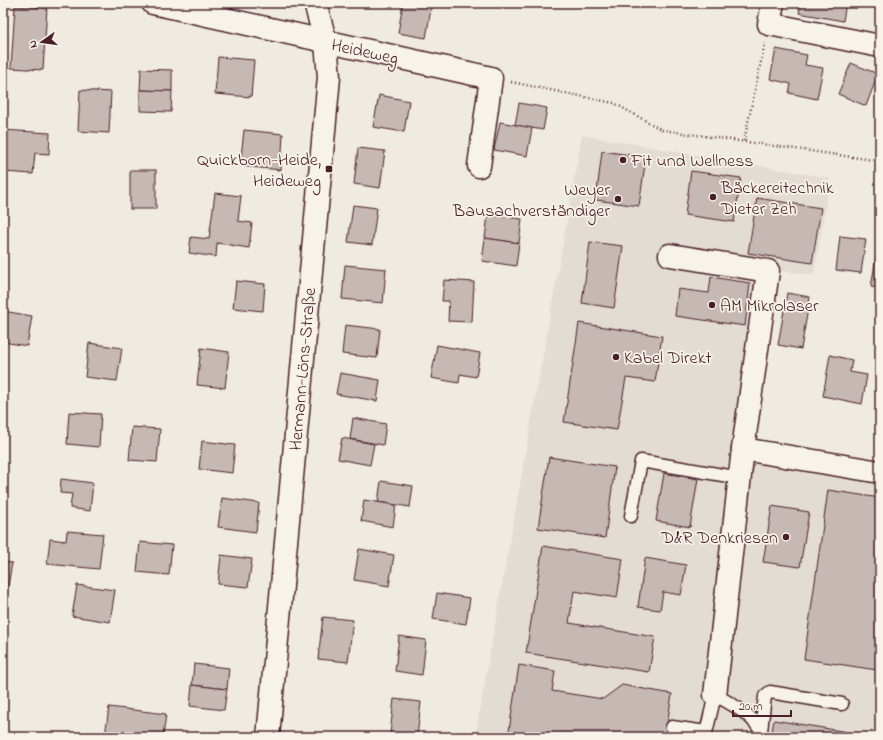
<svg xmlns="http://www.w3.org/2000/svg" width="883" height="740" font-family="'Indie Flower',sans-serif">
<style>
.built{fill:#e3dcd2}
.building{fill:#c6b8b3;stroke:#4a1f2b}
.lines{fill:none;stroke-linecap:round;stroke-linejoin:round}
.service-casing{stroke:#4a1f2b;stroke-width:15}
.minor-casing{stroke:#4a1f2b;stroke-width:25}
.path{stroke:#4a1f2b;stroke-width:2.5;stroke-dasharray:1 3;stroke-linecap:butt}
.service{stroke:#f7f3e8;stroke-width:12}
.minor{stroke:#f7f3e8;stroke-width:22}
.poi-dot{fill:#4a1f2b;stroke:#f7f3e8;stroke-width:1.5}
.labels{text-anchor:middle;stroke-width:3.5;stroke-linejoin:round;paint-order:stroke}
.street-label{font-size:18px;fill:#4a1f2b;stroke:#f7f3e8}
.poi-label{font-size:18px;fill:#4a1f2b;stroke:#f7f3e8;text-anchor:start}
</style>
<rect width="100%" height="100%" fill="#f0ebe0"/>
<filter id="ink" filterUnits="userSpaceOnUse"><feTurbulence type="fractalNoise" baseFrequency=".025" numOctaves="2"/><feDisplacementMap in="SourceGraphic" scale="8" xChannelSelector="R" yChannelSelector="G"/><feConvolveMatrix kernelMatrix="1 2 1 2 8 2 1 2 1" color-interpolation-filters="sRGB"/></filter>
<g filter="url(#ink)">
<!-- built -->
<polygon class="built" points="582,135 830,178 814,275 774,270 746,459 880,482 880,737 475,737"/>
<!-- building -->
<g class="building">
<polygon points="403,3 432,3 426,38 398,33"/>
<polygon points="801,3 846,3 843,21 799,13"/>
<polygon points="15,6 47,8 43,70 11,68"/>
<polygon points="776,49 807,55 805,65 823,68 817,99 789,93 791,84 770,79"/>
<polygon points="218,57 254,60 251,97 215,94"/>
<polygon points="851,63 878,74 866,106 838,94"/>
<polygon points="141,69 172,70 172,91 140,90"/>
<polygon points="80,90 111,92 109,133 78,131"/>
<polygon points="140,90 172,91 171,112 140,111"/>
<polygon points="379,95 409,101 404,132 373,127"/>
<polygon points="519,103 547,108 543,130 515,125"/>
<polygon points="500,122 532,128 527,156 494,150"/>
<polygon points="3,130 50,133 49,154 35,153 33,174 3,172"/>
<polygon points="244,130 283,134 281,170 240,166"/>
<polygon points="358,148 385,151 380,188 354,184"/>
<polygon points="602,151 646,157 639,206 596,200"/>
<rect x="130" y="170" width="26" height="39"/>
<polygon points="691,171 741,178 734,222 685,215"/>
<polygon points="215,193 241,196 238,221 252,223 249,248 217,243 216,257 189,253 191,237 209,239"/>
<polygon points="757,198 821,208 812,263 748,253"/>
<polygon points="353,205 377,208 372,245 348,242"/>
<polygon points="488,215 522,219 519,243 485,238"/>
<polygon points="840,236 866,239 861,273 836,270"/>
<polygon points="485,238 519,243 516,266 482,261"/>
<polygon points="590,242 623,246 614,308 582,303"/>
<polygon points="877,251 880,251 880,288 871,287"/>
<polygon points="345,265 386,269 383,303 342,299"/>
<polygon points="711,277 750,283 745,326 675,316 678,289 709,293"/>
<polygon points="444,280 474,282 472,322 448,321 449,301 442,301"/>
<polygon points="236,281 265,284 263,311 233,308"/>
<polygon points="787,293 810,297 801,349 778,345"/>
<polygon points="3,311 32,316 27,346 3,342"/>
<polygon points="579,323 662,336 655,382 626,378 617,430 564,422"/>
<polygon points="345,325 380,329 377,358 342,354"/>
<polygon points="89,343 122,348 117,381 85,377"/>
<polygon points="437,345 480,353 476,377 460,374 459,383 431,378"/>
<polygon points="201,348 229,352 225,388 197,385"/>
<polygon points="830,355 852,360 850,372 867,375 862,404 823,396"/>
<polygon points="340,373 380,380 377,401 336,394"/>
<polygon points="69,412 101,414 99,447 67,444"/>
<polygon points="353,418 386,424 383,445 350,439"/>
<polygon points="132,427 160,429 157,462 129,460"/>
<polygon points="342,438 374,444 370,465 338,459"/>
<polygon points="202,441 235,445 232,473 199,469"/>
<polygon points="549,457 615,467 605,538 538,528"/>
<polygon points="664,473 698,479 690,527 656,521"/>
<polygon points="61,479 93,483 90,511 70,508 72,494 60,493"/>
<polygon points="381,481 413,486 410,507 378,502"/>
<polygon points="828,490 880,498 880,650 877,670 804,659"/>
<polygon points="222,498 259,503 256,532 218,527"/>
<polygon points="364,500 396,505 393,527 361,521"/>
<polygon points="772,506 809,512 800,567 763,562"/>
<polygon points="67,531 103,534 99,569 47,564 50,539 66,541"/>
<polygon points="140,542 172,545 169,575 137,572"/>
<polygon points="543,546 623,559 617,598 574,591 569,623 655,637 649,672 526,653"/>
<polygon points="359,549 394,555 389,586 354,580"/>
<polygon points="221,555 252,559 248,587 218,584"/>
<polygon points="645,558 686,565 681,595 663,592 660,610 638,607"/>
<polygon points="3,562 12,563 6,598 3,598"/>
<polygon points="77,585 115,590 110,622 72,616"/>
<polygon points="437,593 470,598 466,624 433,619"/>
<polygon points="323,617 353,620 348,662 318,659"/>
<polygon points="399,636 426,640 422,675 395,671"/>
<polygon points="194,664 229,668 227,689 192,685"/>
<polygon points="519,665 555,671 552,691 603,699 622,685 672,694 665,737 508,737"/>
<polygon points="192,685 227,689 224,710 190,706"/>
<polygon points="394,699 421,702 417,737 390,734"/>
<polygon points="109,707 166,714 163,737 105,736"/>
<polygon points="774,720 860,734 860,737 771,737"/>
</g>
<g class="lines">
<defs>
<g id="service">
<polyline points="631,516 641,461 740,478"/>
<polyline points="672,727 706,732"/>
<polyline points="761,731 765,696 770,692 842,704"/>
<path d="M705,737L715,695C730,703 759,718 762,736"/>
</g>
<g id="minor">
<polyline points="153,3 491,78 479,166"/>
<polyline points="773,3 769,24 880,46"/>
<polyline points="670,255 768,271 743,449 715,695"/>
<polyline points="743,449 880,472"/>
<polyline points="268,737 329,77 326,43 315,3"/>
</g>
</defs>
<!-- service casing -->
<use href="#service" class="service-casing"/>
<!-- minor casing -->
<use href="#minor" class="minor-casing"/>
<!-- path -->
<g class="path">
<polyline points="511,82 614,103 662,130 880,161"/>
<polyline points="744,141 765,43"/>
</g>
<!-- service -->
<use href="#service" class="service"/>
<!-- minor -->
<use href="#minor" class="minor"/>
</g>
</g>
<!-- markers -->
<g class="poi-dot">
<circle cx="623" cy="160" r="4"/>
<rect x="325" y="165" width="8" height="8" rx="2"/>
<circle cx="713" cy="197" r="4"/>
<circle cx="618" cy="199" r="4"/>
<circle cx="712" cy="305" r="4"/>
<circle cx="616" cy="357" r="4"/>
<circle cx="786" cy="537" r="4"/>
</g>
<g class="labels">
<!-- street labels -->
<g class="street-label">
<text transform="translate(365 51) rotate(12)" y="6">Heideweg</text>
<text transform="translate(302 369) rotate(-85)" y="6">Hermann-Löns-Straße</text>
</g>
<!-- poi labels -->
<g class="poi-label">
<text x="321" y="165" text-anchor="end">Quickborn-Heide,<tspan x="321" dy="21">Heideweg</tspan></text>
<text x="631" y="166">Fit und Wellness</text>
<text x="721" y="193">Bäckereitechnik<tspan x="721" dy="21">Dieter Zeh</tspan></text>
<text x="610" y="195" text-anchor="end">Weyer<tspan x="610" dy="21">Bausachverständiger</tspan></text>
<text x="720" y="311">AM Mikrolaser</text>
<text x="624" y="363">Kabel Direkt</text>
<text x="778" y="543" text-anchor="end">D&amp;R Denkriesen</text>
</g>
</g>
<!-- margin -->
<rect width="883" height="740" fill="none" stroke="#f7f3e8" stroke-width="16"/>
<rect x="8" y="8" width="867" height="724" fill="none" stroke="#4a1f2b" stroke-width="1.5" filter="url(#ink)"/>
<!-- north arrow -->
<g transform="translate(42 42) rotate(256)" stroke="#f7f3e8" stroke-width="3" paint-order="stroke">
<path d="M0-3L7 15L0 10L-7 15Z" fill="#4a1f2b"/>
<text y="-6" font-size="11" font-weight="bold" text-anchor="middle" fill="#4a1f2b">N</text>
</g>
<!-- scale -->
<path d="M733 710v6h58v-6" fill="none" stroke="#4a1f2b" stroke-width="2"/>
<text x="739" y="710" font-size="12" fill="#4a1f2b" stroke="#f7f3e8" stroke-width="3" paint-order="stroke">20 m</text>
</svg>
